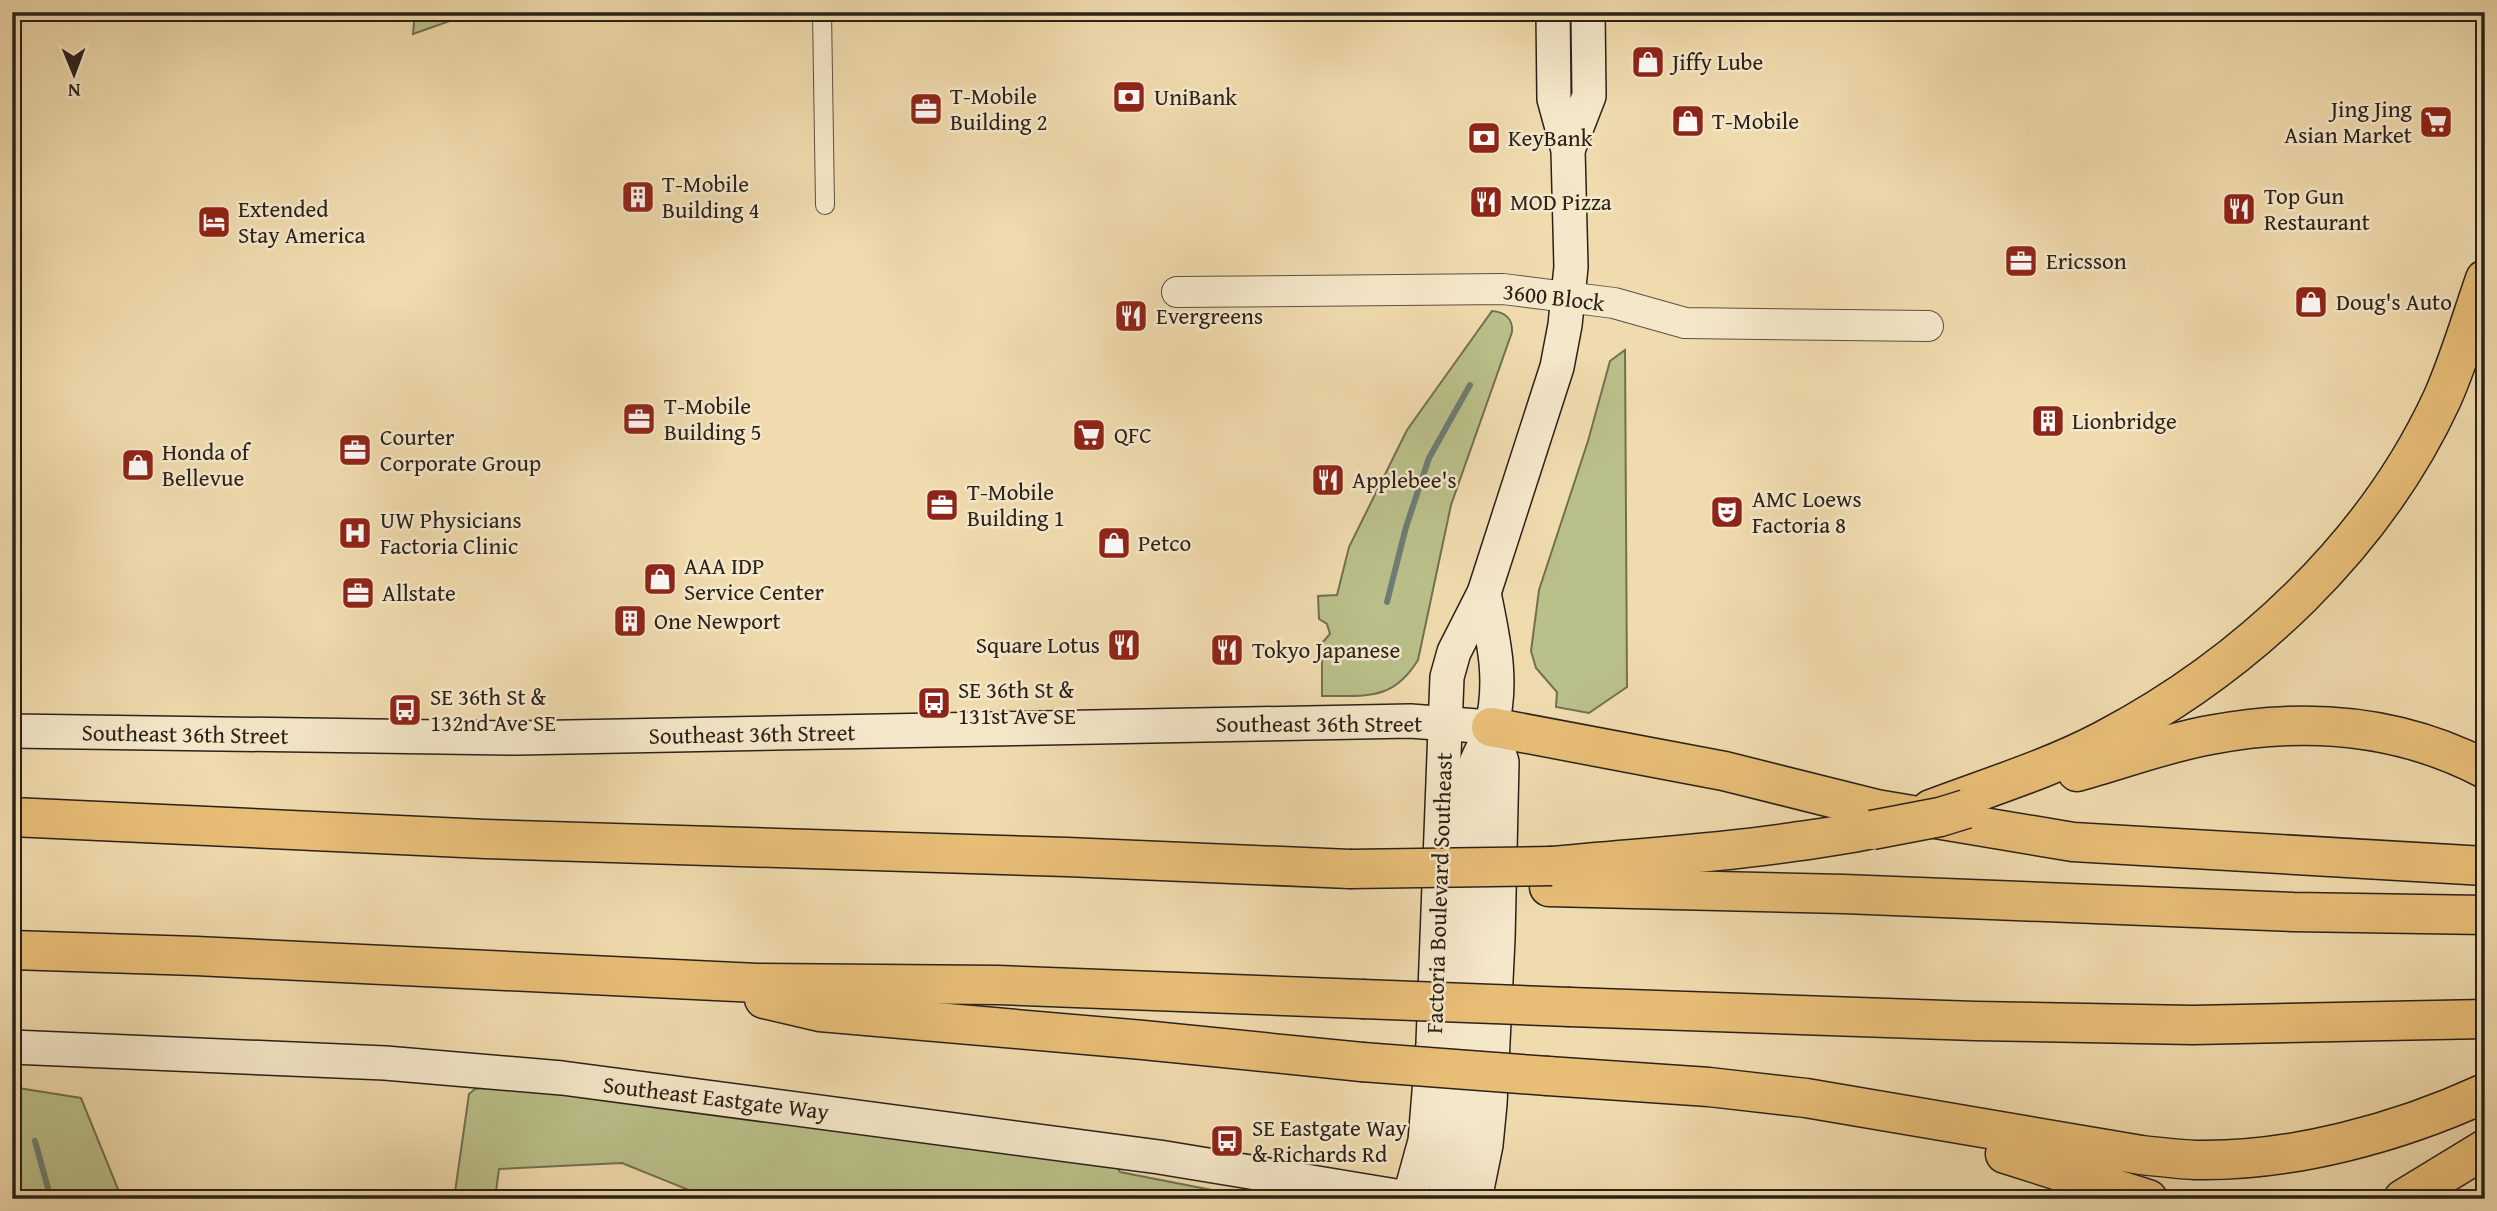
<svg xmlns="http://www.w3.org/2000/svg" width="2497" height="1211" font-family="'Gentium Book Plus',serif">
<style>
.green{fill:#bac08a;stroke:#727052;stroke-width:2}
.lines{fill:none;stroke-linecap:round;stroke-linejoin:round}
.stream{stroke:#6e7d74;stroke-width:6}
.pedestrian-casing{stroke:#5c503e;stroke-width:20}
.tertiary-casing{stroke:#5c503e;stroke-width:32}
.secondary-casing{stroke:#2a2119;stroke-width:36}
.motorway-casing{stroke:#2a2119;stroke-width:41}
.pedestrian{stroke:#f5e8ca;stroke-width:18}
.tertiary{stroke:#f5e8ca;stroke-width:30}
.secondary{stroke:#f5e8ca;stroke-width:33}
.motorway{stroke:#e8be77;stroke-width:38}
.motorway-bridge-casing{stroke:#2a2119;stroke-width:41;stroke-linecap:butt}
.motorway-bridge{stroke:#e8be77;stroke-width:38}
.labels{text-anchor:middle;stroke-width:5;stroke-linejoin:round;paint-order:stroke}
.poi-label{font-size:23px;fill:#2a2119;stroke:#f5e8ca;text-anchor:start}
.street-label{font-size:23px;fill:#2a2119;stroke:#f5e8ca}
</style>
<rect width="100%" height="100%" fill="#f0dbae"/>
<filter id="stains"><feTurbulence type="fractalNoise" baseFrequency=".00286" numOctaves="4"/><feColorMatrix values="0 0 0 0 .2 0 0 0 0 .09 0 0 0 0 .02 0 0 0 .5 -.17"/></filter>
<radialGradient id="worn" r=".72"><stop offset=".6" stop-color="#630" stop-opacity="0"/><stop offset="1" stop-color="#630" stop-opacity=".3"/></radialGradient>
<!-- green -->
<g class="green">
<polygon points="415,12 475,12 413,34"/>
<path d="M1492,311C1505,312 1513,319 1512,332L1451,505L1418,660C1392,702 1366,695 1322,696V643L1330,634L1327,624L1319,619L1318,596L1337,595L1349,547L1407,430Z"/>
<polygon points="1625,350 1627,687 1589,713 1556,707 1557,692 1536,668 1531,651 1539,590 1588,441 1610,361"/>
<polygon points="12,1087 81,1098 122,1199 12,1199"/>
<polygon points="483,1088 552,1092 1117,1166 1120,1172 1212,1190 1208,1199 698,1199 699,1194 622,1163 499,1169 495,1199 454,1199 469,1094 475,1089"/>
</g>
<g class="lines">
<!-- stream -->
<g class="stream">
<polyline points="1387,602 1406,527 1429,458 1470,385"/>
<polyline points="35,1141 51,1199"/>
</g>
<defs>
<polyline id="pedestrian" points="822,12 825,205"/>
<polyline id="tertiary" points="1177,292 1503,289 1614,303 1685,323 1928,326"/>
<g id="secondary">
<polyline points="1568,150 1589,96 1588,12"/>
<polyline points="12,731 517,738 1410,721 1491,727"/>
<polyline points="12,1047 385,1063 562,1078 1159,1157 1414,1199"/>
<polyline points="1409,1199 1425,1141 1433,1043 1447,677 1454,652 1484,593 1557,367 1565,325 1571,267 1568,150 1554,99 1553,12"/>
<path d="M1444,1199L1457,1123L1476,763C1481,751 1488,739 1491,728C1504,682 1493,638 1484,593"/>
<polyline points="1475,1199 1486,1145 1490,1104 1498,939 1502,762 1491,727"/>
</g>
<g id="motorway">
<polyline points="1491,727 1724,771 1876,809 2073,842 2485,866"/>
<path d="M2077,772C2121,760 2165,743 2210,735C2304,717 2399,724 2485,769"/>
<path d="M1931,809C1989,787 2049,769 2104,740C2245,666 2374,546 2442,399C2459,361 2471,319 2485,279"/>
<polyline points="12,817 485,839 1067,857 1350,869"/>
<path d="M1552,866C1632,858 1713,854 1793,842C1826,837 1860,834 1892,823"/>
<polyline points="1549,887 1844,894 2293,912 2485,915"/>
<polyline points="12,950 196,956 757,983 997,985 1362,999"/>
<polyline points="764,999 820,1012 1143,1040 1362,1062"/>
<polyline points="1570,1007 1975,1021 2193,1025 2485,1019"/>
<path d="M1548,1076L1709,1087L1806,1098L2141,1155C2159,1157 2177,1159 2195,1160C2291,1162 2398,1133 2485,1093"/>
<polyline points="2005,1154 2148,1199"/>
<polyline points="2403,1199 2485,1149"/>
</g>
</defs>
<!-- pedestrian casing -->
<use href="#pedestrian" class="pedestrian-casing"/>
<!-- tertiary casing -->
<use href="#tertiary" class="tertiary-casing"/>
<!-- secondary casing -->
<use href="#secondary" class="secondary-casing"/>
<!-- motorway casing -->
<use href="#motorway" class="motorway-casing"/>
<!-- pedestrian -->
<use href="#pedestrian" class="pedestrian"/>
<!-- tertiary -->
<use href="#tertiary" class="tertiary"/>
<!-- secondary -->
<use href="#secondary" class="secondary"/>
<!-- motorway -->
<use href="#motorway" class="motorway"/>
<defs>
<g id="motorway-bridge">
<polyline points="1872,830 1940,817 1966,809"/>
<polyline points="1350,869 1552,866"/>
<polyline points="1362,999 1570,1007"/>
<polyline points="1362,1062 1548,1076"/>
</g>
</defs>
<!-- motorway-bridge casing -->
<use href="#motorway-bridge" class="motorway-bridge-casing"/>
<!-- motorway-bridge -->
<use href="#motorway-bridge" class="motorway-bridge"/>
</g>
<!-- icons -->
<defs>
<symbol id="shop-square" viewBox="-11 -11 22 22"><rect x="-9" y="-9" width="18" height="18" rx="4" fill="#8f2418" stroke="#f5e8ca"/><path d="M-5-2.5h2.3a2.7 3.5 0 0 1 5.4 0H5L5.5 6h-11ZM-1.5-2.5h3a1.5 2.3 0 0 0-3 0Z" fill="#fff"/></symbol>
<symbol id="bank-square" viewBox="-11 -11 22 22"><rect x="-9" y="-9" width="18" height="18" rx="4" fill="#8f2418" stroke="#f5e8ca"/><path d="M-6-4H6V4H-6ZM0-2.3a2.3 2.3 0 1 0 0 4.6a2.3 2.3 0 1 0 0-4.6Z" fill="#fff"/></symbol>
<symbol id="office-square" viewBox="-11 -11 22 22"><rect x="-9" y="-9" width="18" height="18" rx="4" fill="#8f2418" stroke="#f5e8ca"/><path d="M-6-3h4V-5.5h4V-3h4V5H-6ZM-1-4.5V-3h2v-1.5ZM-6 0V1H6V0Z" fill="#fff"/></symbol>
<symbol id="supermarket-square" viewBox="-11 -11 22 22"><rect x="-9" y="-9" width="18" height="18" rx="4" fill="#8f2418" stroke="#f5e8ca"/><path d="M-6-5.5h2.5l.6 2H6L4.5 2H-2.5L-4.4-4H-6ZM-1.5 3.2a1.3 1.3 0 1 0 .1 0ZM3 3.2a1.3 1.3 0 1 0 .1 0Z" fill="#fff"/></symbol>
<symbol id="building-square" viewBox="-11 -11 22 22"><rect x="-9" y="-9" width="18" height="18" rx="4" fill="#8f2418" stroke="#f5e8ca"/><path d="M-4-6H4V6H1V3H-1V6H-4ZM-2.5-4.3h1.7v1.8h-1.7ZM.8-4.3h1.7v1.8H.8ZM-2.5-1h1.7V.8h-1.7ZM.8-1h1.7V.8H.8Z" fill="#fff"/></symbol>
<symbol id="restaurant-square" viewBox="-11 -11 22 22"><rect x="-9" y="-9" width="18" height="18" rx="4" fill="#8f2418" stroke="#f5e8ca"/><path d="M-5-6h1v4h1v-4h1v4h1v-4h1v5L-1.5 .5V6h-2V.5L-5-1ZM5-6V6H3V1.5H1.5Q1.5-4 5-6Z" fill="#fff"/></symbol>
<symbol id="hotel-square" viewBox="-11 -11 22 22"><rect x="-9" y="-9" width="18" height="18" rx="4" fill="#8f2418" stroke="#f5e8ca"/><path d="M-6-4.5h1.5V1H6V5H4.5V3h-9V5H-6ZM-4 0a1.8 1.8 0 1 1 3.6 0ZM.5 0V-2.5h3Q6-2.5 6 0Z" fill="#fff"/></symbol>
<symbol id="theatre-square" viewBox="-11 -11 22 22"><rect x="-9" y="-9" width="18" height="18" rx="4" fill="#8f2418" stroke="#f5e8ca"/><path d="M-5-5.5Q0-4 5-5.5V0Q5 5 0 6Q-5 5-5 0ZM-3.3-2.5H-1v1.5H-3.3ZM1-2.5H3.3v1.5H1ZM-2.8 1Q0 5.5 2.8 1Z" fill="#fff"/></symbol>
<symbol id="hospital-square" viewBox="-11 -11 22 22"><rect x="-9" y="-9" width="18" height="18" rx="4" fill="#8f2418" stroke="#f5e8ca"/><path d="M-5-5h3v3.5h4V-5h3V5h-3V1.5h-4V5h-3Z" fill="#fff"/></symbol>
<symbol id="bus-square" viewBox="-11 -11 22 22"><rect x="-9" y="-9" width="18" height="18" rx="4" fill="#8f2418" stroke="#f5e8ca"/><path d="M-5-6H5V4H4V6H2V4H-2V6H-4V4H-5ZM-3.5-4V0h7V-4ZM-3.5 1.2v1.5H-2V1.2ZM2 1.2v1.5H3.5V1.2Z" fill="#fff"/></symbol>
</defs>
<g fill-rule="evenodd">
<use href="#shop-square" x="1629" y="43" width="38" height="38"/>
<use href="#bank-square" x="1110" y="78" width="38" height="38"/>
<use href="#office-square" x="907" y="90" width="38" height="38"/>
<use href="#shop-square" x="1669" y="102" width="38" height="38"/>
<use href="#supermarket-square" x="2417" y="103" width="38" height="38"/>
<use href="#bank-square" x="1465" y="119" width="38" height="38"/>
<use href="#building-square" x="619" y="178" width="38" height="38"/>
<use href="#restaurant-square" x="1467" y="183" width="38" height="38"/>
<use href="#restaurant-square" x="2220" y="190" width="38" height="38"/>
<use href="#hotel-square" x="195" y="203" width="38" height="38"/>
<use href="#office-square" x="2002" y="242" width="38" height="38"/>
<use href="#shop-square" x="2292" y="283" width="38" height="38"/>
<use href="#restaurant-square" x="1112" y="297" width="38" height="38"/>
<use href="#office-square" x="620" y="400" width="38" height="38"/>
<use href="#building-square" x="2029" y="402" width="38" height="38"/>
<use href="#supermarket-square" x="1070" y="416" width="38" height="38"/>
<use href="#office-square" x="336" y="431" width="38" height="38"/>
<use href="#shop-square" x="119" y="446" width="38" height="38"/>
<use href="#restaurant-square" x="1309" y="461" width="38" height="38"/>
<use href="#office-square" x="923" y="486" width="38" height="38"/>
<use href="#theatre-square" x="1708" y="493" width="38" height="38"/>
<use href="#hospital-square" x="336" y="514" width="38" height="38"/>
<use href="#shop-square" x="1095" y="524" width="38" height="38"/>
<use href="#shop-square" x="641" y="560" width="38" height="38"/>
<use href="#office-square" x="339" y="574" width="38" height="38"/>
<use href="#building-square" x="611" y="602" width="38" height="38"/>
<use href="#restaurant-square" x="1105" y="626" width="38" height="38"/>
<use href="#restaurant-square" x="1208" y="631" width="38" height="38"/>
<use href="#bus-square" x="915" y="684" width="38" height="38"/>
<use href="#bus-square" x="386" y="691" width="38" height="38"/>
<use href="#bus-square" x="1208" y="1122" width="38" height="38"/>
</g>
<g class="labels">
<!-- poi labels -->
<g class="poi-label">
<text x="1672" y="70">Jiffy Lube</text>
<text x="950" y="104">T-Mobile<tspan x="950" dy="26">Building 2</tspan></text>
<text x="1154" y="105">UniBank</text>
<text x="2412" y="117" text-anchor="end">Jing Jing<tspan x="2412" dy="26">Asian Market</tspan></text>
<text x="1712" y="129">T-Mobile</text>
<text x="1508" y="146">KeyBank</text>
<text x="662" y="192">T-Mobile<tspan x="662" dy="26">Building 4</tspan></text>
<text x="2264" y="204">Top Gun<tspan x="2264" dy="26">Restaurant</tspan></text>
<text x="1510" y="210">MOD Pizza</text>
<text x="238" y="217">Extended<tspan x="238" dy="26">Stay America</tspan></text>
<text x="2046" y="269">Ericsson</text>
<text x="2336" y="310">Doug's Auto</text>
<text x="1156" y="324">Evergreens</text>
<text x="664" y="414">T-Mobile<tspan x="664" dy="26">Building 5</tspan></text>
<text x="2072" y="429">Lionbridge</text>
<text x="1114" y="443">QFC</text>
<text x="380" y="445">Courter<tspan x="380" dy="26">Corporate Group</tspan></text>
<text x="162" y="460">Honda of<tspan x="162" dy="26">Bellevue</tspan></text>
<text x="1352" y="488">Applebee's</text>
<text x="967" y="500">T-Mobile<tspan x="967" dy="26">Building 1</tspan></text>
<text x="1752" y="507">AMC Loews<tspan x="1752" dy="26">Factoria 8</tspan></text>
<text x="380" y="528">UW Physicians<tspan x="380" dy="26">Factoria Clinic</tspan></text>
<text x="1138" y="551">Petco</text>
<text x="684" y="574">AAA IDP<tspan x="684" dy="26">Service Center</tspan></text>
<text x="382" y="601">Allstate</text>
<text x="654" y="629">One Newport</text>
<text x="1100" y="653" text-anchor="end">Square Lotus</text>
<text x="1252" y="658">Tokyo Japanese</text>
<text x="958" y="698">SE 36th St &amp;<tspan x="958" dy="26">131st Ave SE</tspan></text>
<text x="430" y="705">SE 36th St &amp;<tspan x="430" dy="26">132nd Ave SE</tspan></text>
<text x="1252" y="1136">SE Eastgate Way<tspan x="1252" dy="26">&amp; Richards Rd</tspan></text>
</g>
<!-- street labels -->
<g class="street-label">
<text transform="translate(1554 297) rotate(7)" y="8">3600 Block</text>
<text x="1319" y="732">Southeast 36th Street</text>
<text transform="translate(185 734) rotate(1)" y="8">Southeast 36th Street</text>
<text transform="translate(752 734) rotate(-1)" y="8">Southeast 36th Street</text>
<text transform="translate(1439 893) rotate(-88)" y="8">Factoria Boulevard Southeast</text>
<text transform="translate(716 1098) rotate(7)" y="8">Southeast Eastgate Way</text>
</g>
</g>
<!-- margin -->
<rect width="2497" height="1211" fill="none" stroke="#f0dbae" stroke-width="42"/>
<rect x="14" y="14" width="2469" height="1183" fill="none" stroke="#2a2119" stroke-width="3.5"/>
<rect x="21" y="21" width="2455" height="1169" fill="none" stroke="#2a2119" stroke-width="2"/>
<!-- north arrow -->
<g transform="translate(74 74) rotate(179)" stroke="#f5e8ca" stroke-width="5" paint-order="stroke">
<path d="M0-5L12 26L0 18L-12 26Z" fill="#2a2119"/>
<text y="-10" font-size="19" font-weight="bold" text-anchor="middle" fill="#2a2119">N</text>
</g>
<rect width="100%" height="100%" filter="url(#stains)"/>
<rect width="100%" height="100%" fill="url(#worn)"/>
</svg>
